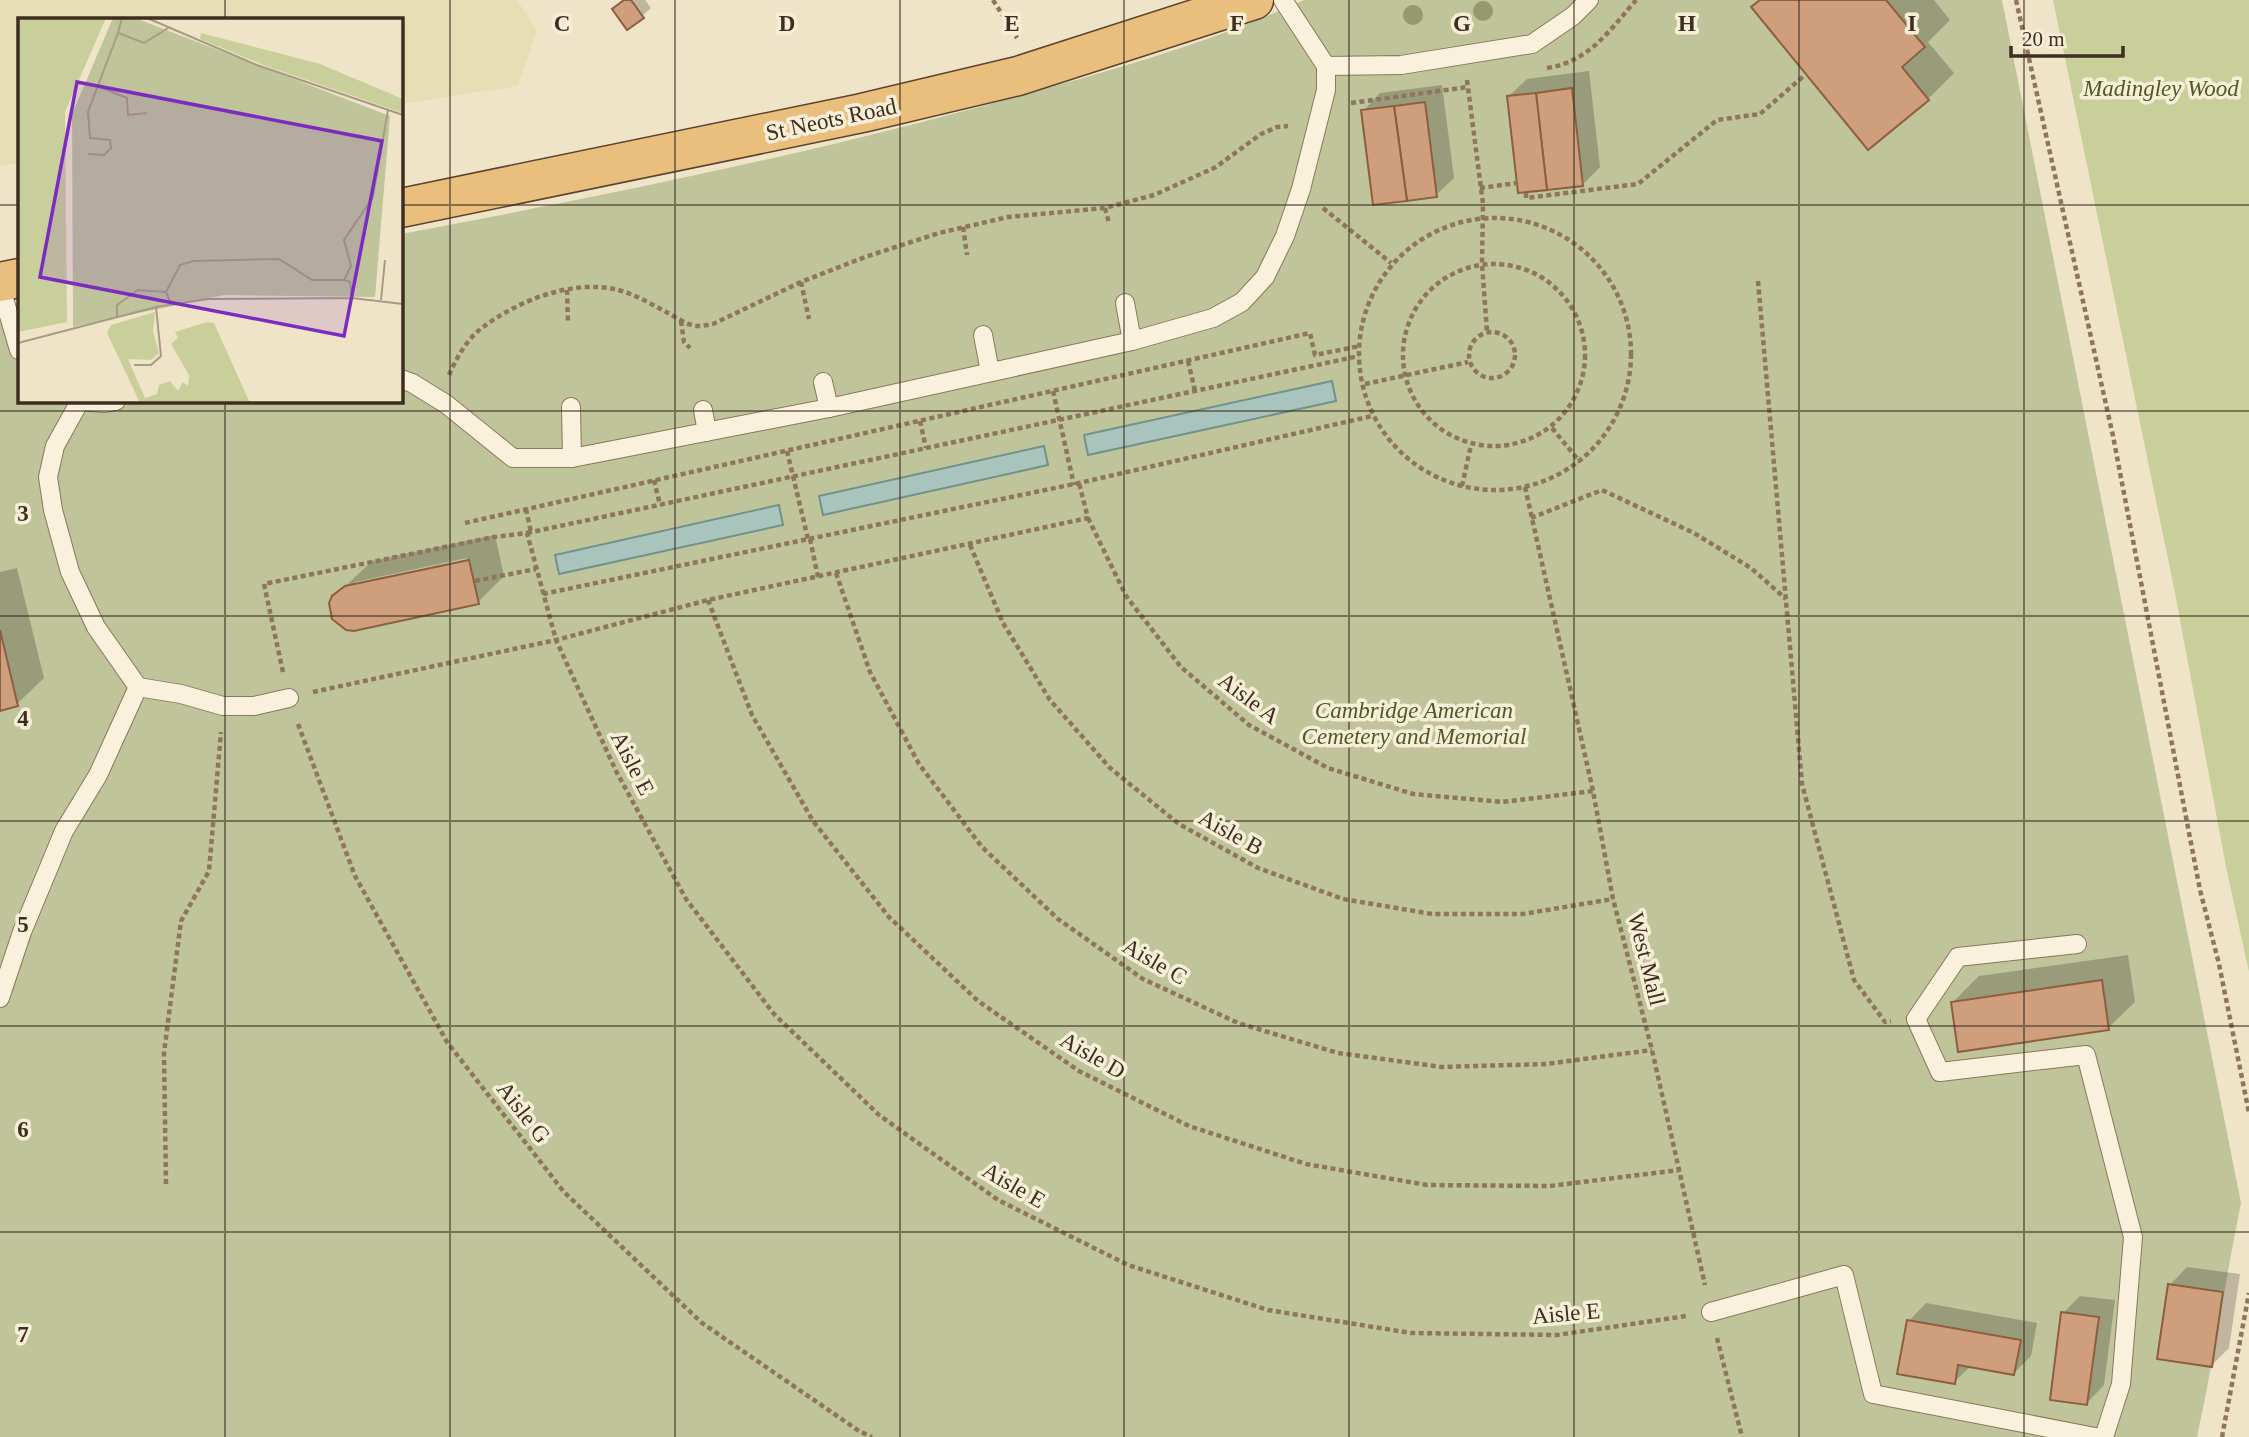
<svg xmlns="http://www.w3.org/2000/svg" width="2249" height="1437" font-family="Georgia,serif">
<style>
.farmland{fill:#e6deb5}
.green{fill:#c9cf9b}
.cemetery{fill:#bfc49a}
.water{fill:#a9c4bc;stroke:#6f938a;stroke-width:2}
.shadow{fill:#0003;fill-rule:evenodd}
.building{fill:#cf9f7d;stroke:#8d5f41;stroke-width:2}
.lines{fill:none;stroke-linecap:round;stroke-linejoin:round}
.service-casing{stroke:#8d765c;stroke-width:20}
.trunk-casing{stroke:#5b4430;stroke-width:41}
.path{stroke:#8d765c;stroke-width:4.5;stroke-dasharray:5 3.5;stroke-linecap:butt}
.service{stroke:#faf1dc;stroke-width:18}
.trunk{stroke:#eabe7c;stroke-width:38}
.tree{fill:#96986f}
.grid{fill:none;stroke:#3d2e20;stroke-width:2;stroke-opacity:0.55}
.labels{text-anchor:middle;stroke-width:7;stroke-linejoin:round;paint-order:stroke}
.park-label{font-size:23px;font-style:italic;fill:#4d5a26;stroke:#f7eed8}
.street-label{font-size:23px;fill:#3d2e20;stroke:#f7eed8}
.inset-road{fill:none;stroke:#a89b85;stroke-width:2}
.view{fill:#7b2cbf;fill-opacity:0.15;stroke:#7b2cbf;stroke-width:3.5}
.inset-edge{fill:none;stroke:#3d2e20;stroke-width:3.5}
.grid-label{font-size:23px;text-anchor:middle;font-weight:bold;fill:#3d2e20;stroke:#f7eed8;stroke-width:7;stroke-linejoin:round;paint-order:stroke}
</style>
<rect width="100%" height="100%" fill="#f0e4c8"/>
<!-- farmland -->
<polygon class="farmland" points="0,0 517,0 537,30 518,86 401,104 401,19 19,19 19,163 0,166"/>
<!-- green -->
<polygon class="green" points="2053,0 2249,0 2249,972 2227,872 2175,593"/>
<!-- cemetery -->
<path class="cemetery" d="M1304,0H2002L2241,1203C2225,1281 2214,1359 2197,1437H0V306L19,304V401H401V234C608,195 816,153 1019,96C1116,69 1212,42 1304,0Z"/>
<!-- water -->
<g class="water">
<polygon points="1332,381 1336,401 1088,455 1084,435"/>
<polygon points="1044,446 1048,465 823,515 819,496"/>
<polygon points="779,505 783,525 559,574 555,555"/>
</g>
<!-- shadow -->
<g class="shadow">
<polygon points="624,0 645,0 651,8 642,16 614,9"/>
<polygon points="1760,0 1934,0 1950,20 1928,42 1954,73 1928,99"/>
<polygon points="1589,71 1600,167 1583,184 1509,96 1527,79"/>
<polygon points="1442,85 1454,178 1436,195 1363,111 1380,93"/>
<path d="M495,535L504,576L478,602L334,597L372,561ZM467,558V562L355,586V582Z"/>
<polygon points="17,568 44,678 17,704 0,709 0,572"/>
<polygon points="2128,955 2135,1002 2108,1028 1953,1002 1979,976"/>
<polygon points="2187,1267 2240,1274 2229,1348 2212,1365 2170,1285"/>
<polygon points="2080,1296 2115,1300 2104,1385 2087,1403 2063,1313"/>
<polygon points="1926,1303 2037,1323 2031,1356 2014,1373 1971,1366 1954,1382 1909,1321"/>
</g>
<!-- building -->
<g class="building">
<polygon points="624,0 631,0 644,18 627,30 612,9"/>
<polygon points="1760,0 1886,0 1925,47 1902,67 1929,100 1868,150 1751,7"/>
<polygon points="1572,88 1583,186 1547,190 1536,93"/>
<polygon points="1536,93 1547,190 1518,193 1507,96"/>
<polygon points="1425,102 1437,197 1407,201 1394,106"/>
<polygon points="1394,106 1407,201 1373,205 1361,110"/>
<polygon points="469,560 479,604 354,631 346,630 332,619 329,603 332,596 345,586"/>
<polygon points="0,630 18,706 0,711"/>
<polygon points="2102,980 2109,1030 1958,1052 1951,1002"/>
<polygon points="2168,1284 2223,1292 2212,1367 2157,1359"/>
<polygon points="2061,1312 2099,1317 2087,1405 2050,1400"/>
<polygon points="1907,1320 2021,1340 2014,1375 1958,1365 1955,1384 1897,1374"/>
</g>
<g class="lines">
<defs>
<g id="service">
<polyline points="1283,0 1326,66 1401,65 1532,44 1573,16 1589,0"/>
<polyline points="0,285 19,350"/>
<polyline points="1125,303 1132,341"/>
<polyline points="983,335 990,372"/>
<polyline points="401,379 412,383 446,404 513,458 572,458 829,408 1132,341 1213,318 1242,302 1265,277 1285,236 1301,189 1326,90 1326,66"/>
<polyline points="823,382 829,408"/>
<polyline points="80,401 105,403 116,401"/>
<polyline points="571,407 572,458"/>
<polyline points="703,410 707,432"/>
<polyline points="138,687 181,694 223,706 254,706 289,698"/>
<polyline points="2077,944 1958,957 1916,1019 1940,1072 2086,1055 2133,1237 2121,1384 2104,1437"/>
<polyline points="0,998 22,932 64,831 98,775 138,687 96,627 70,572 53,510 48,477 55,446 80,401 78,401"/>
<polyline points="1711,1312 1844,1275 1873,1394 2095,1437"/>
</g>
<g id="trunk">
<polyline points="401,208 862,113 1018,76 1254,0"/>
<polyline points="0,282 19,278"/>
</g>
</defs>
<!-- service casing -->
<use href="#service" class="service-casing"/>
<!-- trunk casing -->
<use href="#trunk" class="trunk-casing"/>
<!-- path -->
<g class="path">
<polyline points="993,0 1017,38"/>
<polyline points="2016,0 2113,436 2200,890 2219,964 2249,1113"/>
<path d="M1547,68C1589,62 1610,30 1636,0"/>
<polyline points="1467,80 1483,204 1482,264 1487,331"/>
<polyline points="1351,103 1468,87"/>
<polyline points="1480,188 1517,183"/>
<polyline points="1526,193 1526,198 1638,184 1717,120 1760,114 1806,74"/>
<polyline points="1105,208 1109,223"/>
<polyline points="1323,208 1391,263"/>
<circle cx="1495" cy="354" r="136"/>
<polyline points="963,227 967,255"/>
<circle cx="1494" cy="355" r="91"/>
<polyline points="1758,281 1802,784 1854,980 1885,1022 1891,1021"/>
<polyline points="801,282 809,319"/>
<polyline points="567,290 568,322"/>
<polyline points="681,321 684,342 690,348"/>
<circle cx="1492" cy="355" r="23"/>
<polyline points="1188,361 1195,391"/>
<path d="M449,375C457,357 467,339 483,327C518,301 570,280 614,289C633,293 651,304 668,313C677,318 687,325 697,326C702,326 708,325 713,324L801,282L865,257L939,233L1008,217L1105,208L1154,195L1216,167L1261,134L1277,127L1288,126"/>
<polyline points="1365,384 1468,362"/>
<polyline points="1053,391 1074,485"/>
<polyline points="920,421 926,448"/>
<polyline points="1552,428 1580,462"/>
<polyline points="787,451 808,539"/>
<polyline points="654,480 660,505"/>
<polyline points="1462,486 1471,445"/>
<polyline points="1525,487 1593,791 1613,899 1652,1050 1705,1285"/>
<polyline points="526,509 531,532"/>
<polyline points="1088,518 1126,596 1181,667 1249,725 1328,768 1413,794 1502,802 1593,791"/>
<polyline points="1531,518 1602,490 1694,533 1751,568 1786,599"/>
<polyline points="465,523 1310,333 1315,355 1360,346"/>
<polyline points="527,533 1359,356"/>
<polyline points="810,539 818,577"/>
<polyline points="970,545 1003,623 1050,700 1110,768 1179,824 1258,868 1343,899 1432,914 1523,914 1613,899"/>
<polyline points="836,573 870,672 919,764 982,847 1058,919 1143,979 1238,1023 1338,1053 1442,1067 1546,1064 1652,1050"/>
<polyline points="475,581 536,569"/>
<polyline points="543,594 1079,483 1372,416"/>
<polyline points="708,600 752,715 813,821 889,917 978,1001 1079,1071 1189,1126 1306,1164 1427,1185 1550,1186 1679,1170"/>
<polyline points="283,672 264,584 494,537 527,533 556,640 616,771 686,899 774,1014 879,1115 998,1200 1128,1265 1268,1310 1411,1333 1557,1335 1686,1316"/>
<polyline points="313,692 556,640 708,600 1088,518 1079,483"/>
<polyline points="298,724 355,876 447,1042 564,1192 702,1323 859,1431 872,1437"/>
<polyline points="166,1184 164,1053 181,921 209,871 221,732"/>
<polyline points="1717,1338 1742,1437"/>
<polyline points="2222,1437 2249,1293"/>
</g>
<!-- service -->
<use href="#service" class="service"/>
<!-- trunk -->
<use href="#trunk" class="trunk"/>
</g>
<!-- trees -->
<g class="tree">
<circle cx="1483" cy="11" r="10"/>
<circle cx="1413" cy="15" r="10"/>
</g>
<!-- grid -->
<path class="grid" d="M225,0V19M450,0V1437M675,0V1437M900,0V1437M1124,0V1437M1349,0V1437M1574,0V1437M1799,0V1437M2024,0V1437M0,205H19M401,205H2249M225,401V1437M0,411H2249M0,616H2249M0,821H2249M0,1026H2249M0,1232H2249"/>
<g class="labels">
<!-- park labels -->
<g class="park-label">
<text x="2161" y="96">Madingley Wood</text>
<text x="1414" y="718">Cambridge American<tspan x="1414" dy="26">Cemetery and Memorial</tspan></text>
</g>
<!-- street labels -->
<g class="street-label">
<text transform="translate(831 119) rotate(-12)" y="8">St Neots Road</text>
<text transform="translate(1249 698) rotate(37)" y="8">Aisle A</text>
<text transform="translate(633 763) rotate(63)" y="8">Aisle E</text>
<text transform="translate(1231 832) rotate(29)" y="8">Aisle B</text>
<text transform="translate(1647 959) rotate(76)" y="8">West Mall</text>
<text transform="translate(1155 961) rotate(30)" y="8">Aisle C</text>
<text transform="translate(1093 1055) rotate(30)" y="8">Aisle D</text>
<text transform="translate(524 1112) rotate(52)" y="8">Aisle G</text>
<text transform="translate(1014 1185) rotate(30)" y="8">Aisle E</text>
<text transform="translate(1566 1313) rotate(-5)" y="8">Aisle E</text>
</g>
</g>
<!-- overview -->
<g transform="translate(18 18)">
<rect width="385" height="385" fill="#f0e4c8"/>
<path d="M0,0H88L47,94L49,304L0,314ZM183,15L302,46L385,81V95L248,48L182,21ZM137,294L135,314L141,335L133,342L110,341L127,380L139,376L141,367L152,363L160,373L165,364L170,368L171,357L153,326L160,320L157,314L189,304L196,305L232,385H122L89,315L93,307Z" fill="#c9cf9b"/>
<path d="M95,0H117L372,98L357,279L206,277L55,309L54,96Z" fill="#bfc49a"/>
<path class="inset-road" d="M104,0L100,15L126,25L150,10M129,0L239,47L385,97M79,68L109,80L110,97L129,95M70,136L86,137L93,130L92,122L72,120L70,94L100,15M148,274L162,247L175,243L261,241L294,262H326M334,280L332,264L326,262L333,248L326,222L355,179L370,92M363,282L367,242M99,299V287L120,272L148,274L153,286M0,325L138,289L190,281L334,280L385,286M116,347H133L143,338L138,289"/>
<path class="view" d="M59,64L364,123L326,318L22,259Z"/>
<rect width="385" height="385" class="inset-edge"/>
</g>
<g class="grid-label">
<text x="562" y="31">C</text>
<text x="787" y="31">D</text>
<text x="1012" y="31">E</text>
<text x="1237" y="31">F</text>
<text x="1462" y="31">G</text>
<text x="1687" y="31">H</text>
<text x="1912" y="31">I</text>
<text x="23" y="521">3</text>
<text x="23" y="726">4</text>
<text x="23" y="932">5</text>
<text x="23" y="1137">6</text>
<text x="23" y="1342">7</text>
</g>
<!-- scale -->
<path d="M2011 46v10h112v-10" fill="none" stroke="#3d2e20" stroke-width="3.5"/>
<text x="2022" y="46" font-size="21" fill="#3d2e20" stroke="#f7eed8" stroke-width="5" paint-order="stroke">20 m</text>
</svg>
